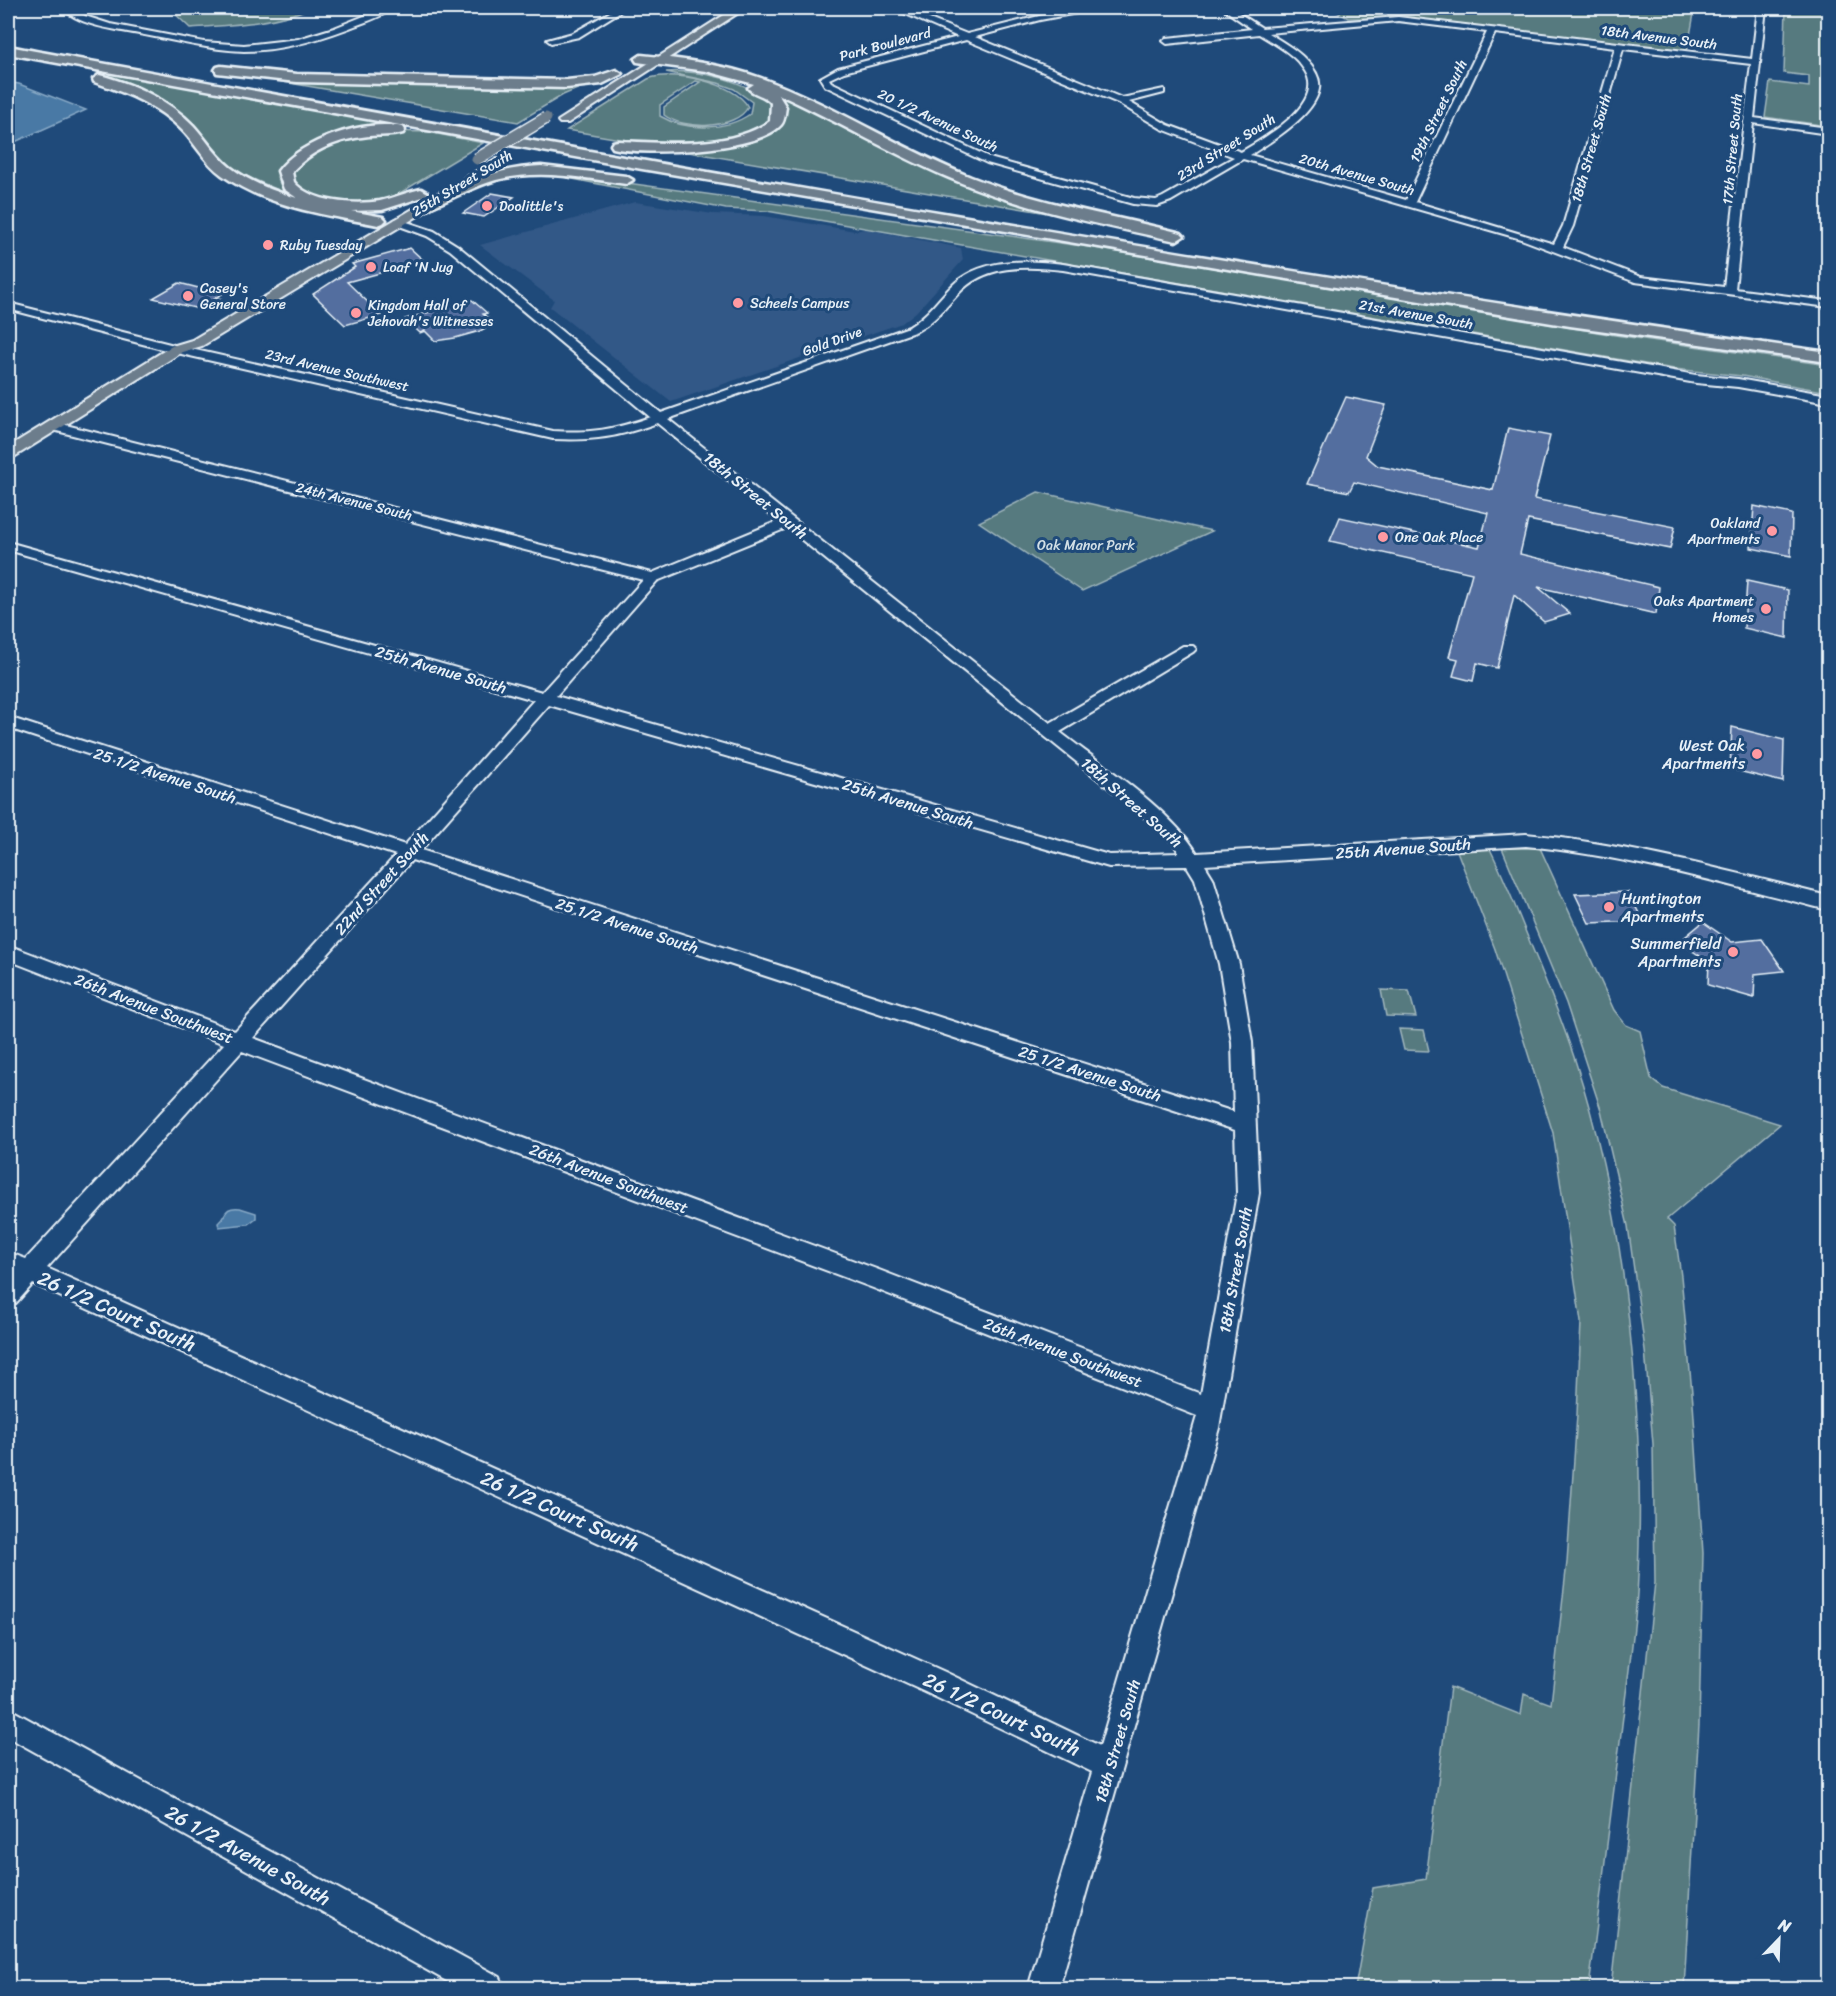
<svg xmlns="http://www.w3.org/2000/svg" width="1836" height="1996" font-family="Sriracha,sans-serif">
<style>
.built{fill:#325887}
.green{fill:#577a7f;stroke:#a0b6bc;stroke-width:1.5}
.water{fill:#4879a5;stroke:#88a9c6;stroke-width:1.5}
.building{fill:#526e9f;stroke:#e8f1f8;stroke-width:1.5}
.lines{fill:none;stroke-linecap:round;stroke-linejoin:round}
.minor-casing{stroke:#e8f1f8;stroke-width:4}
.major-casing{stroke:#e8f1f8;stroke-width:4}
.highway-casing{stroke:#e8f1f8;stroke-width:5}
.minor{fill:#1f4a7a;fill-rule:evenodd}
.major{fill:#6c7d8c;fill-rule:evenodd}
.highway{fill:#6c7d8c;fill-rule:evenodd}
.major-bridge-casing{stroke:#e8f1f8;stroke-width:14;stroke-linecap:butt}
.major-bridge{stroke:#6c7d8c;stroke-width:11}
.poi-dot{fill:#ff9aa2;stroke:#1f4a7a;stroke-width:2}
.labels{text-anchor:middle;stroke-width:6;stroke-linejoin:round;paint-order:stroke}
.far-street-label{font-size:14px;fill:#e8f1f8;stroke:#1f4a7a}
.far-poi-label{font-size:14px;fill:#e8f1f8;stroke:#1f4a7a;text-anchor:start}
.far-park-label{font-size:14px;fill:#d2dfe6;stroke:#1f4a7a}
.street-label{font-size:16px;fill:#e8f1f8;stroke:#1f4a7a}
.poi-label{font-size:16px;fill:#e8f1f8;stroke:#1f4a7a;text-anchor:end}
.near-street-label{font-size:20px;fill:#e8f1f8;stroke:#1f4a7a}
</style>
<rect width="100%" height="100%" fill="#1f4a7a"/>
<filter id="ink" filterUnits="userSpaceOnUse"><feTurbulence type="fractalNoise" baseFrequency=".0167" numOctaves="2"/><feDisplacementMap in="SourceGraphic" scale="12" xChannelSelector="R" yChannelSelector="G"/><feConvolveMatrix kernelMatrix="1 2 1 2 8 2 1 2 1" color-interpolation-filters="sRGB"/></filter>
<g filter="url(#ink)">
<!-- built -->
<polygon class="built" points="635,202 713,214 764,216 855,231 865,229 961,248 963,260 916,312 902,323 671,402 550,307 554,300 480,245"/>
<!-- green -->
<g class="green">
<path d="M169,8H310C273,24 230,25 190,28Z"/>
<polygon points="1330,8 1695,8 1687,52 1404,18 1348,18"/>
<polygon points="1786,8 1828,8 1828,126 1765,117 1770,82 1809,87 1809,76 1784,73"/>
<path d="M101,71L398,125C390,130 379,130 370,131C337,137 289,139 277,177L281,186L299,199L237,172L138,89L97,73Z"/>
<path d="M666,72C700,69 748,81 773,105L771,118C731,163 620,139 567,130L648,79C671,69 737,83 748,107C736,130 683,130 664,115V107L700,82L696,81L660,105V116C685,131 726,131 750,114L752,102L734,89L718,83Z"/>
<polygon points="254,77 581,86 582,87 563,95 518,122"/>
<path d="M777,92L888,148L1062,213L1059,215L688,152L689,150L717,147L780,121C789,109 782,103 773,93Z"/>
<path d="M386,131L428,132L483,143L395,196C361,209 318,205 290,181L291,167L324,144Z"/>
<polygon points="548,172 1082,246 1615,335 1828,365 1828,392 1742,376 1674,369 767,211 726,209 542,173"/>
<polygon points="1038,492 1212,531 1082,591 979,522"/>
<polygon points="1502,848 1540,848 1614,1010 1626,1025 1640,1031 1651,1078 1663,1088 1780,1124 1667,1219 1674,1226 1681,1276 1693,1403 1703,1553 1699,1725 1684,1988 1611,1988 1655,1582 1653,1444 1645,1350 1628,1226 1601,1110 1566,1003"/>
<path d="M1490,849C1504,877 1515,906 1527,935C1544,976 1561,1018 1575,1060C1626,1216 1645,1412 1638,1576C1636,1628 1627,1681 1621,1733C1610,1818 1600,1903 1589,1988H1355L1373,1888L1426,1879L1450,1687L1521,1715L1524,1694L1551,1704L1567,1562L1577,1415L1581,1322L1553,1133L1495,949L1457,851Z"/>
<polygon points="1381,990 1409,991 1416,1017 1386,1016"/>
<polygon points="1399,1029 1424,1030 1429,1051 1404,1050"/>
</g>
<!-- water -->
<g class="water">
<polygon points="8,82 19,84 86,110 8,145"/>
<path d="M240,1208L256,1213V1218L248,1224L219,1227L218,1223C227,1217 222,1206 240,1208Z"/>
</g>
<!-- building -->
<g class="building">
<polygon points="492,193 514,197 484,217 463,213"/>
<polygon points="410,248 424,261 347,282 381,315 345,325 313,294 355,267 352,264"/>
<polygon points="179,283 222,294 215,298 221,299 203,310 153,298"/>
<polygon points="472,300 487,313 483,314 494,323 480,331 455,338 435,341 425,331 420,333 405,319"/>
<polygon points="1346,397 1386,405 1366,456 1378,466 1493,490 1508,428 1550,436 1534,499 1675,527 1670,549 1528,520 1520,554 1659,587 1656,614 1538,587 1570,614 1544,622 1514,595 1497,668 1477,663 1473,681 1453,676 1458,659 1449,657 1472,573 1330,541 1340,517 1479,547 1488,513 1354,482 1349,492 1307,484"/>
<polygon points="1754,506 1792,514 1791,556 1751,548"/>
<polygon points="1747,581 1788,590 1787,638 1744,628"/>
<polygon points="1732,727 1784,740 1783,782 1730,769"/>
<polygon points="1628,892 1643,921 1589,923 1575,894"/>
<polygon points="1703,922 1732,942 1762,939 1784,971 1755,974 1754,998 1708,985 1709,962 1679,942"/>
</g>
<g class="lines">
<defs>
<g id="minor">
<path d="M62,8H71L85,16L110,24L204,42L244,45L298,39L334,28L384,8H393C381,18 362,23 347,29C315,41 279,51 244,51C209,50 174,40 139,34C114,29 82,27 62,8Z"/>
<polygon points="617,8 626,8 579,37 551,43 547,40 573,33"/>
<path d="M892,8H902L967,34L1039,16L1083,8H1097L1093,10L1040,20L975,37L1122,98L1164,89V93L1129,102L1168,125L1241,152C1264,138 1326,104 1305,71C1295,54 1275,44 1259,34L1167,44L1163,41L1167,38L1252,29L1222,8H1231L1262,28L1398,17L1752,59L1758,8H1766L1754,118L1828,128V134L1753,123L1735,289L1828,301V307L1635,282L1521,239L1243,159L1171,201L1157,206L1133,204L987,163L825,86L820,78L838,68L958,37ZM1398,21L1487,32L1406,200L1250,155C1271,142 1315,115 1319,89C1321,78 1313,67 1306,60C1296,49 1281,41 1268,33ZM1495,33L1615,48L1563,226L1554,244L1415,202ZM966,40L1118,103L1162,129L1234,157L1163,197L1156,200L1134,198L993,159L831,82L829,79L844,72ZM1623,49L1751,64L1724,287L1641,277L1563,247L1573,226Z"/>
<path d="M398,219L434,231L458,246L661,413L909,327C929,315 939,297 956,282C985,258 1028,260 1063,264L1696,375L1738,379L1828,395V403L1738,387L1696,383L1063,270C1026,266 985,264 958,294C945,308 934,322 917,331L668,419L1050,723L1183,646H1193L1196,649L1193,652L1060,732C1102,765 1170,809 1197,853L1526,834C1629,844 1728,871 1828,896V910C1728,885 1629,856 1526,846L1205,865L1213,878L1239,964L1252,1042L1259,1193L1219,1428L1059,1988H1028L1092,1772L925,1692L33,1284L16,1303L8,1305V1279L12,1275L8,1273V1252L26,1259L224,1044L8,960V945L235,1031L396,855L8,728V717L405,845L534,700L8,550V542L542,692L643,580L49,429L48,426L49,423L54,422L652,573L778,521L657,423C618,437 595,441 553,439L177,353L8,309V303L178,346L553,431C592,433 613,430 650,417L450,250L427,236L394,224V220ZM787,528L1136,810L1174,844L1179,853L1109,855L556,696L657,581ZM549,705L1109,867L1187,866L1195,879L1219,964L1232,1042L1234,1112L421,850ZM412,860L1235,1130L1237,1193L1201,1394L879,1270L253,1038ZM242,1051L873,1288L1197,1416L1100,1746L945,1672L47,1268Z"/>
<polygon points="8,1708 500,1977 504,1988 459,1988 8,1737"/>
</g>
<g id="major">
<polygon points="735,8 746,8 568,123 560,123 558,121"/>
<polygon points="497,159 501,160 501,166 202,346 182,352 14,457 8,459 8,447 172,346 192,340"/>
</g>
<g id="highway">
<path d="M8,46C613,156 1219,267 1828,352V362L1570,326L1269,276L642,169L8,54Z"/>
<path d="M641,55C681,59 723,64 761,78C834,105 899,148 971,177C1039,204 1111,215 1181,233L1184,236L1176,241C1103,225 1029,211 959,182C897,157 839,122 778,94L786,107C785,112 785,121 781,125C759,151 645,156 613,148L611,145L613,142L618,141C664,143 731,149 770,121L771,103C765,95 754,95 748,88L754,84L706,71L637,62L635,59Z"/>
<polygon points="221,66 297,74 567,80 595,77 616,70 622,74 602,84 567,88 297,82 217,73 215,70 217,67"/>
<path d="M99,75C132,83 169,100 193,125C205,138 215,155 230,167C249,182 273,191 297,198L284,189L278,171C300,140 366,118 403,127L405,130L403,133C392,136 380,135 369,136C340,139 312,149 292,172L294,182C311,203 356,205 380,201C394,198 407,192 421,189L428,193L426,196L382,210L351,211L383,217L386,220L383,223L378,225C325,215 267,207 222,175C205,163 196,144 182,130C158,105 126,93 94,82L93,79Z"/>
<path d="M541,166L626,176L633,180L626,184C584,178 539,169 496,180C475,186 456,197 436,205L431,206L424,202L426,199C464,182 499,168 541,166Z"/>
</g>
</defs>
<!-- minor casing -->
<use href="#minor" class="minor-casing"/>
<!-- major casing -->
<use href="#major" class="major-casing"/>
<!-- highway casing -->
<use href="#highway" class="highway-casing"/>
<!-- minor -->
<use href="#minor" class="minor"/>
<!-- major -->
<use href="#major" class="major"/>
<!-- highway -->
<use href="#highway" class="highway"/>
<defs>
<polyline id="major-bridge" points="477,159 546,118"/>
</defs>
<!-- major-bridge casing -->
<use href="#major-bridge" class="major-bridge-casing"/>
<!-- major-bridge -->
<use href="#major-bridge" class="major-bridge"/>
</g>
</g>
<!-- markers -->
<g class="poi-dot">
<circle cx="487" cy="206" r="6"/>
<circle cx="268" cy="245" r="6"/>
<circle cx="371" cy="267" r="6"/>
<circle cx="188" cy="296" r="6"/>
<circle cx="738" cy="303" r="6"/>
<circle cx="356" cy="313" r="6"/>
<circle cx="1772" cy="531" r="6"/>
<circle cx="1383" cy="537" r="6"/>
<circle cx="1766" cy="609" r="6"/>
<circle cx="1757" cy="754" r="6"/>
<circle cx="1609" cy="907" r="6"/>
<circle cx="1733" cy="952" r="6"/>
</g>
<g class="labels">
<!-- far-street labels -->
<g class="far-street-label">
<text transform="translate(1659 37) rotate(7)" y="5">18th Avenue South</text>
<text transform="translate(885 44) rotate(-15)" y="5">Park Boulevard</text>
<text transform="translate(1438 111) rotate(-64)" y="5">19th Street South</text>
<text transform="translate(938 120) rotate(25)" y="5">20 1/2 Avenue South</text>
<text transform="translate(1226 147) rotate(-32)" y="5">23rd Street South</text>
<text transform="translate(1591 148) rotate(-74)" y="5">18th Street South</text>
<text transform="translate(1732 149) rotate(-85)" y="5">17th Street South</text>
<text transform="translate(1357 174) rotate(16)" y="5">20th Avenue South</text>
<text transform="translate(462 183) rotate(-31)" y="5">25th Street South</text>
<text transform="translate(1416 314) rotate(10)" y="5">21st Avenue South</text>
<text transform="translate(832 341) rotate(-20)" y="5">Gold Drive</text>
<text transform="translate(337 370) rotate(13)" y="5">23rd Avenue Southwest</text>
<text transform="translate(354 501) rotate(14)" y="5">24th Avenue South</text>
</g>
<!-- far-poi labels -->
<g class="far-poi-label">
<text x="499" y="211">Doolittle's</text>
<text x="280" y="250">Ruby Tuesday</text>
<text x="383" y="272">Loaf 'N Jug</text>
<text x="200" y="293">Casey's<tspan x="200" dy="16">General Store</tspan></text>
<text x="750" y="308">Scheels Campus</text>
<text x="368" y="310">Kingdom Hall of<tspan x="368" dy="16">Jehovah's Witnesses</tspan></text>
<text x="1760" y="528" text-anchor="end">Oakland<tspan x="1760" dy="16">Apartments</tspan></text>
<text x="1395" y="542">One Oak Place</text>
<text x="1754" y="606" text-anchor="end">Oaks Apartment<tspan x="1754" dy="16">Homes</tspan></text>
</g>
<!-- far-park labels -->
<g class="far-park-label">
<text x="1086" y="550">Oak Manor Park</text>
</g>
<!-- street labels -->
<g class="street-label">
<text transform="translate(756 495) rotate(39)" y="6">18th Street South</text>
<text transform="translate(441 669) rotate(16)" y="6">25th Avenue South</text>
<text transform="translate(165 775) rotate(18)" y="6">25 1/2 Avenue South</text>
<text transform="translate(1132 802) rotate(41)" y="6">18th Street South</text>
<text transform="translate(908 803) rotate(17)" y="6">25th Avenue South</text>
<text transform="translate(1403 848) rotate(-4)" y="6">25th Avenue South</text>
<text transform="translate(381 883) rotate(-48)" y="6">22nd Street South</text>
<text transform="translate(627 925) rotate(18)" y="6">25 1/2 Avenue South</text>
<text transform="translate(154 1008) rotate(21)" y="6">26th Avenue Southwest</text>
<text transform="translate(1090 1073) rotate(18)" y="6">25 1/2 Avenue South</text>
<text transform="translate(609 1178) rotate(21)" y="6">26th Avenue Southwest</text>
<text transform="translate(1235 1270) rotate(-80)" y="6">18th Street South</text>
<text transform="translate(1063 1352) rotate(21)" y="6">26th Avenue Southwest</text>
<text transform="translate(1117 1741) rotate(-74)" y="6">18th Street South</text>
</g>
<!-- poi labels -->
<g class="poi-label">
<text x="1745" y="751">West Oak<tspan x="1745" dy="18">Apartments</tspan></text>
<text x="1621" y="904" text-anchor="start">Huntington<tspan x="1621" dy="18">Apartments</tspan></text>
<text x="1721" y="949">Summerfield<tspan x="1721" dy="18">Apartments</tspan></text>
</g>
<!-- near-street labels -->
<g class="near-street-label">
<text transform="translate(117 1311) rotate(24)" y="7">26 1/2 Court South</text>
<text transform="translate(560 1511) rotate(24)" y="7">26 1/2 Court South</text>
<text transform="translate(1002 1714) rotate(25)" y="7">26 1/2 Court South</text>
<text transform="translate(248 1855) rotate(29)" y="7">26 1/2 Avenue South</text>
</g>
</g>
<!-- margin -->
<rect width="1836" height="1996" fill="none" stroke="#1f4a7a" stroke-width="30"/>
<rect x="15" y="15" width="1806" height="1966" fill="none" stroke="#e8f1f8" stroke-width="2" filter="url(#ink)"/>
<!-- north arrow -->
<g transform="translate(1779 1939) rotate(23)" stroke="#1f4a7a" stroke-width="4.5" paint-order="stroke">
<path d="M0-4.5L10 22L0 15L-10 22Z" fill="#e8f1f8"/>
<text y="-9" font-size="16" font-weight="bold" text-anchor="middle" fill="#e8f1f8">N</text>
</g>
</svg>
